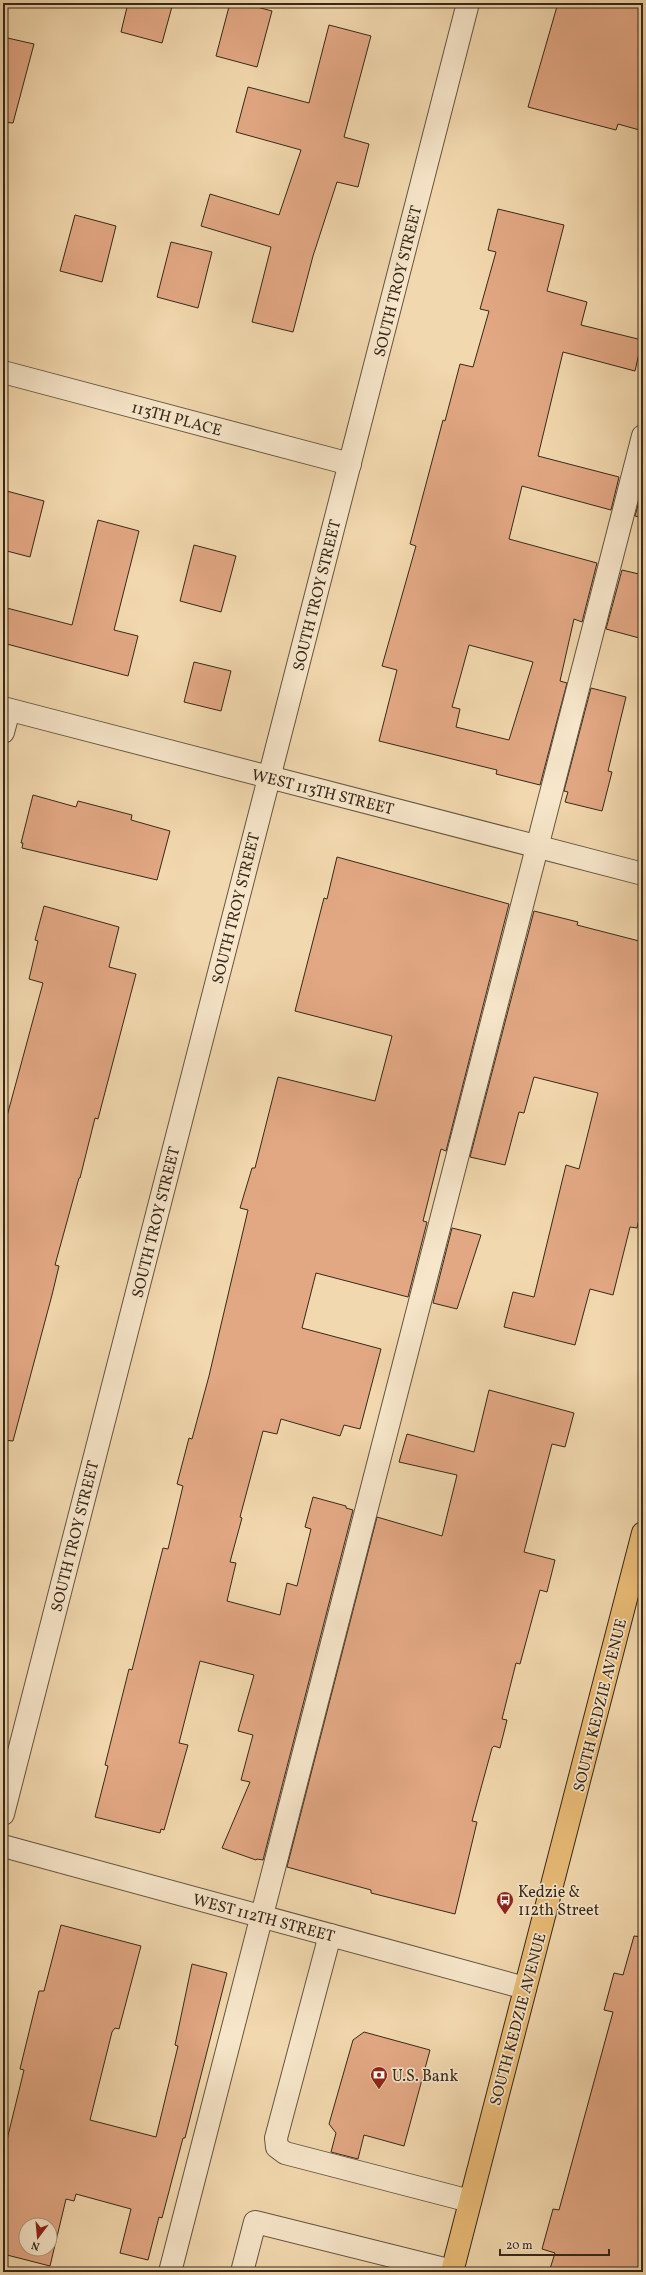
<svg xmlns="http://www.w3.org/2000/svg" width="646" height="2275" font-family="Vollkorn,serif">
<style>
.building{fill:#e2a884;stroke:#36281a;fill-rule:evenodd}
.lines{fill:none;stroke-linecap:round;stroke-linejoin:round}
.minor-casing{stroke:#65543f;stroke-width:24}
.major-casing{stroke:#36281a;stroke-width:24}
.minor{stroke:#f7e6ca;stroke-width:22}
.major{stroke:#e9bc77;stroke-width:22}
.labels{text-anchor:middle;stroke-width:3.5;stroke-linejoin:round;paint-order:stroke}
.street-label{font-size:16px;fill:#36281a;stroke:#f7e6ca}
.poi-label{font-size:16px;fill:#36281a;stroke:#f7e6ca;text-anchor:start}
</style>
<rect width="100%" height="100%" fill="#f2d8ae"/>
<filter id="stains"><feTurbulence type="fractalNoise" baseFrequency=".005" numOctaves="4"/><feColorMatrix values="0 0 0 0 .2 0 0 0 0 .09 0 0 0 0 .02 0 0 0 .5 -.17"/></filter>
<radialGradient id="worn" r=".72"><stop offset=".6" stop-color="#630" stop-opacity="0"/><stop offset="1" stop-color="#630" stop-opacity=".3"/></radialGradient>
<!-- building -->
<g class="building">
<polygon points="128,3 173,3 162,43 121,32"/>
<polygon points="230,3 242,3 272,11 257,67 216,56"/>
<polygon points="558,3 643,3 643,131 618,124 616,130 528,107"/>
<polygon points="329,25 371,36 344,137 369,144 358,187 337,182 313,256 293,332 252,322 271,247 201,226 210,194 279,215 301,150 236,132 248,87 309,103"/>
<polygon points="3,37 34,44 13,123 3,122"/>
<path d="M498,209L564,225L547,291L587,302L581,325L642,340L635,371L563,352L538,456L619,477L611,510L522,486L509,539L597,563L582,622L574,619L560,681L567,683L540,785L496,774L497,770L379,741L397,670L382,666L416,546L410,544L443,420L445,421L460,364L473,367L489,311L480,309L496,252L488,250ZM469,645L533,662L509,740L456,727L460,709L452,707Z"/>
<polygon points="75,215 116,226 102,282 60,271"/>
<polygon points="171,242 212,252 198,308 157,297"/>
<polygon points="643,486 643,518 635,516"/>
<polygon points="3,490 44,501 30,557 3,550"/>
<polygon points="98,520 139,531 114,630 138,636 128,676 3,643 3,607 72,625"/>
<polygon points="194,545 236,556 221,612 180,601"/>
<polygon points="622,570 643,575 643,639 606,629"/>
<polygon points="194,662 231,671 221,711 184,702"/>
<polygon points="591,688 626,697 608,771 612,772 602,811 565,802 568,792 564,791"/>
<polygon points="33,795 76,807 78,801 132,815 131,820 170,831 157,880 22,848 23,843 21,843"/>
<polygon points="337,857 509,904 446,1151 441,1149 423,1221 427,1222 408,1297 316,1273 302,1328 381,1349 360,1429 344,1425 340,1436 281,1419 277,1434 263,1431 240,1517 242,1518 230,1562 236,1563 227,1601 280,1615 287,1583 297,1586 311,1529 305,1527 313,1497 346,1506 346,1508 353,1510 263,1860 257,1859 256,1860 222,1848 250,1782 241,1780 253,1735 238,1731 254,1675 200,1661 179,1743 188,1745 164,1830 161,1829 160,1833 95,1817 108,1766 105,1765 129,1669 132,1670 163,1548 168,1549 183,1486 177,1484 189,1438 192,1439 209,1376 248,1210 240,1208 252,1168 255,1168 278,1077 375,1101 392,1036 295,1011 324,898 327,899"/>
<polygon points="44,906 119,927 109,967 136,974 98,1119 95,1118 80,1178 79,1178 55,1265 59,1266 52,1295 13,1441 3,1440 3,1131 43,983 29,979 38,941 35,940"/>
<polygon points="534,911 578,922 577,925 643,942 643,1202 637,1228 630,1227 613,1295 590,1289 575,1345 504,1327 513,1292 534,1297 566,1165 579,1169 598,1093 534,1077 524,1113 519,1112 505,1165 470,1157"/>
<polygon points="452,1228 481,1235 457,1309 433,1303"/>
<polygon points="489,1390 574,1413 565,1447 552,1444 524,1552 555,1560 547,1592 540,1590 520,1664 516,1663 502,1719 507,1720 500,1748 494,1746 492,1748 472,1821 477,1822 455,1914 371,1893 371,1890 287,1867 377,1517 442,1536 457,1475 399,1462 407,1434 474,1452"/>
<path d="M61,1925L141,1946L119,2029L115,2028L112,2032L90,2120L156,2137L178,2046L175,2045L192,1964L227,1973L185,2138H183L162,2218L159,2217L148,2260L120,2253L131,2209L76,2194L74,2201L66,2199L50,2266L3,2254V2156L24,2070L20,2069L39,1991H44ZM26,2225H50V2249H26Z"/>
<polygon points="634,1936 643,1937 643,2272 549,2272 555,2253 542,2249 553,2209 559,2210 613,2012 604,2010 614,1973 623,1975"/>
<polygon points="364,2032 430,2050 404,2146 364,2135 358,2159 331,2152 336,2133 329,2124 353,2040"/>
</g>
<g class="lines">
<defs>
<g id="minor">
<polyline points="3,372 350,464"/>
<polyline points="3,708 643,874"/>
<polyline points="3,732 9,710"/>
<polyline points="3,1814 468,3"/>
<polyline points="3,1846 525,1988"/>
<polyline points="330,1935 276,2138 277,2147 285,2153 470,2201"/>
<polyline points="170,2272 643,436"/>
<polyline points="242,2272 255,2222 452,2271"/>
</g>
<polyline id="major" points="452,2272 643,1533"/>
</defs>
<!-- minor casing -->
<use href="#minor" class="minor-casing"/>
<!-- major casing -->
<use href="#major" class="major-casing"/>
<!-- minor -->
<use href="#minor" class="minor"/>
<!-- major -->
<use href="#major" class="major"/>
</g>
<!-- icons -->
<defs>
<symbol id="bus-pin" viewBox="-11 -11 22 30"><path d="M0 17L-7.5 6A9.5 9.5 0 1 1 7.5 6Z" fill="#8f2418" stroke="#f7e6ca"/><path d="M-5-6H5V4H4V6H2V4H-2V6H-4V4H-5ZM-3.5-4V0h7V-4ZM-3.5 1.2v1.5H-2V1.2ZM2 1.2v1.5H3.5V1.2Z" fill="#fff"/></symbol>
<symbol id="bank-pin" viewBox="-11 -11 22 30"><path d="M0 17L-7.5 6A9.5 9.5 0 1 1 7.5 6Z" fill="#8f2418" stroke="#f7e6ca"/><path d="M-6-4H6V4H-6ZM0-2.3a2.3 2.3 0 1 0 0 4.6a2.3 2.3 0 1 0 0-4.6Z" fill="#fff"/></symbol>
</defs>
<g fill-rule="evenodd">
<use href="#bus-pin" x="495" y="1890" width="20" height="27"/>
<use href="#bank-pin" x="369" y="2065" width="20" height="27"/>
</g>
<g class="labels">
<!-- street labels -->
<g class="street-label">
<text transform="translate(397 281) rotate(-76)" y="6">SOUTH TROY STREET</text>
<text transform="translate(177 418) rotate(15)" y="6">113TH PLACE</text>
<text transform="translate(316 595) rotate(-76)" y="6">SOUTH TROY STREET</text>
<text transform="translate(323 791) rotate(14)" y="6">WEST 113TH STREET</text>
<text transform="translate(235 908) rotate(-76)" y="6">SOUTH TROY STREET</text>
<text transform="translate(155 1222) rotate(-76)" y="6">SOUTH TROY STREET</text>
<text transform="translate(74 1536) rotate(-76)" y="6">SOUTH TROY STREET</text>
<text transform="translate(599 1705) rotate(-76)" y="6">SOUTH KEDZIE AVENUE</text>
<text transform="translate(264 1917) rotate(15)" y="6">WEST 112TH STREET</text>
<text transform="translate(517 2019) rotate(-75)" y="6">SOUTH KEDZIE AVENUE</text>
</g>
<!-- poi labels -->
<g class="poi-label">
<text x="518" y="1897">Kedzie &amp;<tspan x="518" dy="18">112th Street</tspan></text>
<text x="392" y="2081">U.S. Bank</text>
</g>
</g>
<!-- margin -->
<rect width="646" height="2275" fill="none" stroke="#f2d8ae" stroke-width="16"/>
<rect x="4" y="4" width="638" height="2267" fill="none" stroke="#36281a" stroke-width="2"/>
<rect x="8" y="8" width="630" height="2259" fill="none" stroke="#36281a"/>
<!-- north arrow -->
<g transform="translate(38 2237) rotate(196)"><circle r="19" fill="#f7e6ca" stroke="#aa9a84"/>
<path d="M0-3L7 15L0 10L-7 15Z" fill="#8f2418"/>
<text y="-6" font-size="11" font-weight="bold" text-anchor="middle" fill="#36281a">N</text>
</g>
<!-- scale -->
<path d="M500 2249v6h109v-6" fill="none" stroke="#36281a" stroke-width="2"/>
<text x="506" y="2249" font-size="12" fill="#36281a" stroke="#f7e6ca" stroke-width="3" paint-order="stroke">20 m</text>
<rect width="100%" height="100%" filter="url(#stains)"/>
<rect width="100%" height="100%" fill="url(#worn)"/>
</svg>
